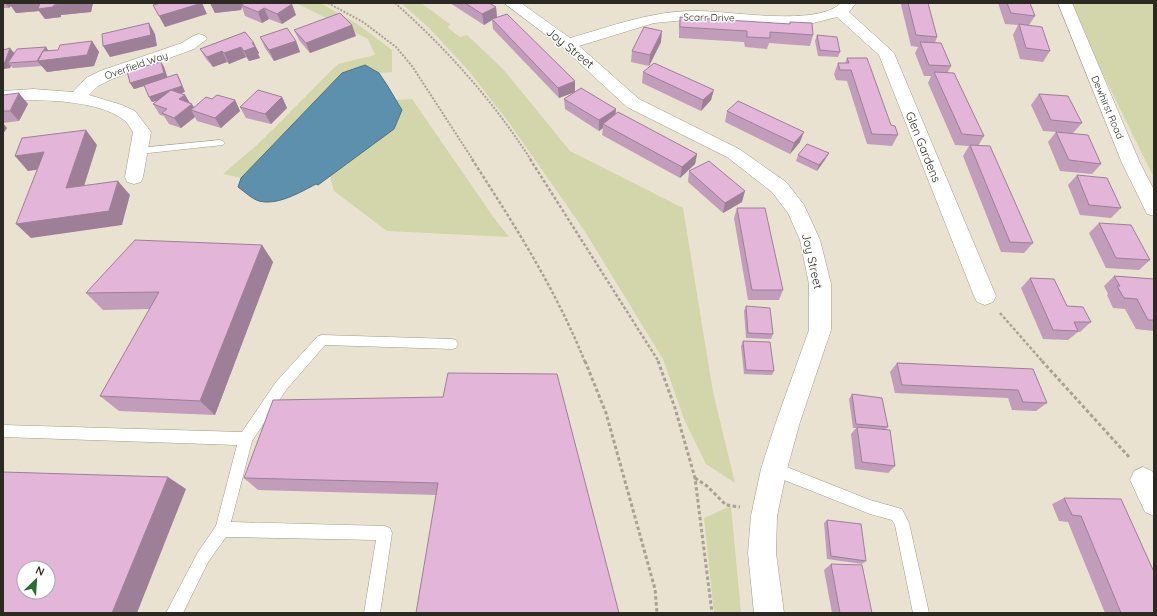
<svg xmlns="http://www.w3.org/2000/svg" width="1157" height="616" font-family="Quicksand,sans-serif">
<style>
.green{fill:#d3d5aa}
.water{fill:#5d90ad;stroke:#4e7183}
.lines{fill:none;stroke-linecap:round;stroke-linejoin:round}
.service-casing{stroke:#a29b8a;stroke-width:1}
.minor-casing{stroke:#a29b8a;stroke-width:1}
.path-far2{stroke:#a8a294;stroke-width:2;stroke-dasharray:2 1.5;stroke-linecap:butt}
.path-far1{stroke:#a8a294;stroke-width:2.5;stroke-dasharray:3 2;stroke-linecap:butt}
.path{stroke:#a8a294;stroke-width:3;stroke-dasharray:3.5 2.5;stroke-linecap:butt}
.service{fill:#fff;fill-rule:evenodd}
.minor{fill:#fff;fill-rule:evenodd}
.wall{fill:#c29cbb}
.shaded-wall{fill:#9e7f98}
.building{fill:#e2b5d9;stroke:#9e7f98;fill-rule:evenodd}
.labels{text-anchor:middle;stroke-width:3;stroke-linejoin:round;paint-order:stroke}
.far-street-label{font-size:10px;fill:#2c2922;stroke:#fff}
.street-label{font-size:12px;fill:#2c2922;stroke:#fff}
</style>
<rect width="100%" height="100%" fill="#eae2d0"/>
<!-- green -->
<g class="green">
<polygon points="296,3 320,3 356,23 392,50 392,72 379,73 365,65 342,73 241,178 223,174 257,145 338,64 375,55 368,39"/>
<polygon points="401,3 421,3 451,25 447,27 460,37 467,35 503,69 570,151 683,208 713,392 735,483 706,464 684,419 663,359 584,230 510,124 468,70 428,27"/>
<polygon points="1072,3 1154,3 1154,178 1100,68"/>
<polygon points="412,99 494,218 509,237 387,231 334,191 330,176 394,129 402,110 396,100"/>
<polygon points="731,506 741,613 714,613 704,518"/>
</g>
<!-- water -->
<path class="water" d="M365,65L379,73L387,85L402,110L394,129L318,185L316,184C301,192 277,206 259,201C252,199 245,192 238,187L241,178L342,73Z"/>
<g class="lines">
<defs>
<g id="service">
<polygon points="220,140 223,141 225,143 223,145 139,154 134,151 139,148"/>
<polygon points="322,335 452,339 456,340 458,344 456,348 452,349 325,345 286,390 252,441 231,522 385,526 390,528 392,533 380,613 364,613 376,540 226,537 208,562 183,613 166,613 198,552 216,526 237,445 3,437 3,425 242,432 276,382 318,336"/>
<polygon points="774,462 870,500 902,509 909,523 929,613 913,613 895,525 892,520 870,514 769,474 767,469 769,464"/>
</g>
<g id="minor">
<path d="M504,3H521L570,38C612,26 654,10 698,11C732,11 817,27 841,3H856L849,12L894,53L996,296L993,302L985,305L977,302L974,296L879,55L837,17L801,26L697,19L654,23L579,46L639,99L739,149L786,182L804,205L820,240L831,284V330L800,422L787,469L777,516L776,553L784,613H754L748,553L751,516L761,469L776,422L809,330V284L800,240L788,213L772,192L727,157L627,107L562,47Z"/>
<polygon points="1058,3 1072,3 1140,163 1154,190 1154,216 1147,214 1122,163"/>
<path d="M199,34L205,36L207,39L194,49L112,79L98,86L89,95L122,105L135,111L151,132L143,177L141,182L134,184L127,182L125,177L133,132C130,128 128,123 124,120C97,99 36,99 3,101V91L33,89L73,92L86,78L100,71L182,43L193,36Z"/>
<polygon points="1143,467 1152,471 1154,475 1154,516 1145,512 1130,480 1134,471"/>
</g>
</defs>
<!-- service casing -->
<use href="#service" class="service-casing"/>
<!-- minor casing -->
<use href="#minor" class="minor-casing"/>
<!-- path-far2 -->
<g class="path-far2">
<polyline points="328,3 363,22 396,47 412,66 473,160"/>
<path d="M395,3C447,49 494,102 531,160"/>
</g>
<!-- path-far1 -->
<g class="path-far1">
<path d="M472,159C515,226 555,288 585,362"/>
<polyline points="530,159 659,362"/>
<polyline points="1000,313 1043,362"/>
</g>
<!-- path -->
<g class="path">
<polyline points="585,361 606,413 655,589 657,613"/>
<polyline points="658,361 675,408 695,478 712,613"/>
<polyline points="1042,361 1130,458"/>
<polyline points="695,478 707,486 726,505 740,507"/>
</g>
<!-- service -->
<use href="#service" class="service"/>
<!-- minor -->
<use href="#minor" class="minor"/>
</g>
<!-- wall -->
<g class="wall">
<polygon points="3,3 93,3 91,12 61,15 61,17 45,19 39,11 16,13 11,6 9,8 3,8"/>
<polygon points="210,3 242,3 242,5 245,3 296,15 282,24 269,19 262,23 245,16 242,7 241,10 215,13"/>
<polygon points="450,3 489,3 496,7 497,17 575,81 575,92 616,109 615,114 697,154 695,164 680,178 602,135 603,128 599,131 565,109 564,99 574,92 559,98 493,29 492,20 484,25"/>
<polygon points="618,3 634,3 619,4"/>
<polygon points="902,3 928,3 937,37 935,43 951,66 948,72 984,136 978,146 1033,243 1024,253 1001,252 963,156 969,146 955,145 928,83 931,76 924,76 915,53 918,47 911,46 901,5"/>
<polygon points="998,3 1030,3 1035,16 1029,25 1050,51 1043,62 1020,59 1013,35 1018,25 1005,24"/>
<polygon points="680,17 789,24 790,22 813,35 810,46 769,43 767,49 745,47 744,42 679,38 679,27"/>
<polygon points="294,30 356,36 310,53 299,40"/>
<polygon points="245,32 259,53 258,54 260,58 249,61 246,57 229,64 227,62 213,67 206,59 200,49"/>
<polygon points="817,35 840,52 838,57 818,56 815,41"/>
<polygon points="260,37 296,41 300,52 274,61 265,48"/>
<polygon points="92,41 99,52 94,66 47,72 42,66 13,68 11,66 10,68 3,69 3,50 14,53 46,47 48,51 58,50"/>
<polygon points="661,42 649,66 631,62 632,51"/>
<polygon points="847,58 898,135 892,146 867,144 847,81 836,80 834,74 838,63 845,63"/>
<polygon points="161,62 164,67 167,77 177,74 180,80 185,92 181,93 185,95 190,103 194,108 212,99 235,100 240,111 221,128 197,121 195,117 181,128 169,124 164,116 160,115 153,104 157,101 152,102 144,86 134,89 130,83"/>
<polygon points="643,72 711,100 701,111 642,83"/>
<polygon points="1039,94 1082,123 1073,133 1101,164 1092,174 1060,171 1048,142 1056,132 1043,131 1031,105"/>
<polygon points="3,95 28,104 19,121 3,123"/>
<polygon points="282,97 287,108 271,124 246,118 240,107"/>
<polygon points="727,111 800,142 790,154 725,122"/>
<polygon points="829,153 826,158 817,171 796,161 798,155"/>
<polygon points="689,171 742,202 723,213 688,182"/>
<polygon points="1077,175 1121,208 1111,218 1080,215 1068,185"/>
<polygon points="737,208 783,290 779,300 748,300 734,218"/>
<polygon points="1099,223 1150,260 1139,270 1106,268 1089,233"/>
<polygon points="262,245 273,262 215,415 119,411 100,396 150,309 103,310 86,293"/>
<polygon points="1114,276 1154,279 1154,331 1136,329 1125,309 1113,308 1107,295 1108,294 1104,286"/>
<polygon points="1030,278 1067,306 1091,322 1080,332 1078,332 1068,340 1043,339 1021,288"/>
<polygon points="746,306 773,334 771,339 746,338 744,311"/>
<polygon points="743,341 774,371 772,375 744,374 741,346"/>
<polygon points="897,363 1033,369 1047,403 1036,411 1012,410 1008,398 895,393 890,372"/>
<polygon points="557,374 436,495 258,490 244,478 443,397"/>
<polygon points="852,394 888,427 885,430 895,466 888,473 855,469 851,434 856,428 853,428 849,399"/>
<polygon points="1064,498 1154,572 1154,613 1105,613 1068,522 1059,521 1052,504"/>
<polygon points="827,520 866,561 862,564 827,559 824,523"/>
<polygon points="831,564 872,613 832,613 824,570"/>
</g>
<!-- shaded-wall -->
<g class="shaded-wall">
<polygon points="5,3 51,3 54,5 69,3 93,3 91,12 61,15 61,17 45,19 39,11 16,13 11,6 9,8"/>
<polygon points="202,3 207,14 165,27 159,16"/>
<polygon points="210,3 242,3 242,6 241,5 242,7 241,10 215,13"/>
<polygon points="292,4 296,15 282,24 277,14"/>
<polygon points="496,7 497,18 492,19 492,20 484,25 482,14"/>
<polygon points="264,8 269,19 262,23 258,12"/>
<polygon points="149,23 155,34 157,46 110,57 103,46"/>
<polygon points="352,25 356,36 310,53 306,43"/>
<polygon points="662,31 661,42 649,66 650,55"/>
<polygon points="92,41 99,52 94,66 47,72 37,61 46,47 50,53"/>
<polygon points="296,41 300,52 274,61 269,50"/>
<polygon points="252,43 254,43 259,53 258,54 260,58 249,61 244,51"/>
<polygon points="241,47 246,57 229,64 224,53"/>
<polygon points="10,48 15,54 8,63 11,66 10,68 3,69 3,63"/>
<polygon points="222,51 227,62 213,67 207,57"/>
<polygon points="161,62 164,67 168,79 134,89 130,83"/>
<polygon points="177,74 180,80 185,92 152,102 149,97"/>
<polygon points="575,81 575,92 559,98 558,88"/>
<polygon points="714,90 711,100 701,111 703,100"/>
<polygon points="19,93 28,104 19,121 10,111"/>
<polygon points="185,95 191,105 192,104 197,112 191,110 195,117 181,128 174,118 179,99"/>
<polygon points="282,97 287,108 271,124 265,114"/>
<polygon points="235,100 240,111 221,128 215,118"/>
<polygon points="616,109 615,120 603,124 603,128 599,131 599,120"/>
<polygon points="3,123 7,128 3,134"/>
<polygon points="86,130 97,145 79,202 66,188"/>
<polygon points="804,132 800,142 790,154 794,143"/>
<polygon points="44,152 57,167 28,171 15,156"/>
<polygon points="829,153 826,158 817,171 819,165"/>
<polygon points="697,154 695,164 680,178 682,167"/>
<polygon points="118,181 130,195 122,225 31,238 16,224"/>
<polygon points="745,191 742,202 723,213 725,203"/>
<polygon points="262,245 273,262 215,415 200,401"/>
<polygon points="168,477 186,489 137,613 112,613"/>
</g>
<!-- building -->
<g class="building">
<polygon points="40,3 69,3 54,5 53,7 38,9"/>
<polygon points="161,3 202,3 159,16 153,5"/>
<polygon points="245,3 289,3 292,4 277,14 264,8 258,12 241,5"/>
<polygon points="465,3 489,3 496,7 482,14"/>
<polygon points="908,3 928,3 937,37 916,35"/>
<polygon points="1007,3 1030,3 1035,16 1011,13"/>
<polygon points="340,13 352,25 306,43 294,30"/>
<polygon points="507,14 575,81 558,88 492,19"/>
<polygon points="680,17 790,24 790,22 812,23 813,35 770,32 770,38 747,37 747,31 680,27"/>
<polygon points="149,23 151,35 103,46 102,34"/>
<polygon points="1019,24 1042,27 1050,51 1026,48"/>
<polygon points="644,27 662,31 650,55 632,51"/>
<polygon points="287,28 296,41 269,50 260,37"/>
<polygon points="245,32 254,43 252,43 255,47 244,51 241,47 224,53 222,51 207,57 200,49"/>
<polygon points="817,35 837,37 840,52 820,50"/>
<polygon points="92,41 87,55 38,61 43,51 58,50 60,45"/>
<polygon points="920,42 941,43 951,66 929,65"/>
<polygon points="46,47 43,51 37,61 8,63 17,49"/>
<polygon points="10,48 5,62 3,63 3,50"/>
<polygon points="847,58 867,58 891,125 895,126 898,135 872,134 851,70 840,70 838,63 849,63"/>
<polygon points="161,62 164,73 130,83 127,71"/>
<polygon points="654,63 714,90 703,100 643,72"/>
<polygon points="934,72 954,73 984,136 962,134"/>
<polygon points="177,74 182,86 149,97 144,85"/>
<polygon points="581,88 616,109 599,120 564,99"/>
<polygon points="171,90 185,95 179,99 192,104 174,118 162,113 167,109 153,104"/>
<polygon points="258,90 282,97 265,114 240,107"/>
<polygon points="19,93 10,111 3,111 3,95"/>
<polygon points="1039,94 1068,96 1082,123 1051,120"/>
<polygon points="217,95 235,100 215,118 191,110 206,97 212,99"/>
<polygon points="738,101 804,132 794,143 727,111"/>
<polygon points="618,112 697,154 682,167 603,124"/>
<polygon points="86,130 66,188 118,181 109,211 16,224 44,152 15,156 22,138"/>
<polygon points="1056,132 1088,135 1101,164 1069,160"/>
<polygon points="807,144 829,153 819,165 798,155"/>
<polygon points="970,145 990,146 1033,243 1010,242"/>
<polygon points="709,161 745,191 725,203 689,171"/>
<polygon points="1077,175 1107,178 1121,208 1089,205"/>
<polygon points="737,208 765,208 783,290 752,290"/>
<polygon points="1099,223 1131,225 1150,260 1116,258"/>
<polygon points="135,240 262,245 200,401 100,396 159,292 86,293"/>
<polygon points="1114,276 1154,279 1154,320 1148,320 1137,299 1124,298 1117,286 1120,286"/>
<polygon points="1030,278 1054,279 1067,306 1083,307 1091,322 1074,322 1078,331 1053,330"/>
<polygon points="746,306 770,308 773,334 748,333"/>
<polygon points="743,341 770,342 774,371 746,370"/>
<polygon points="897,363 1033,369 1047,403 1023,402 1018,390 902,385"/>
<polygon points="448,373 557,374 619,613 416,613 438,483 244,478 273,400 443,397"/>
<polygon points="852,394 882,398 888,427 856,424"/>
<polygon points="857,427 890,430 895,466 862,462"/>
<path d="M3,472L168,477L112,613H3ZM24,568H48V592H24Z"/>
<polygon points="1064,498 1121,499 1154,572 1154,613 1121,613 1081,516 1072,515"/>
<polygon points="827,520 861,524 866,561 831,556"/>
<polygon points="831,564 862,565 872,613 840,613"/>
</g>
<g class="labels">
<!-- far-street labels -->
<g class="far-street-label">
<text transform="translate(709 17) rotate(1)" y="4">Scarr Drive</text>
<text transform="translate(136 65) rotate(-19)" y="4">Overfield Way</text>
<text transform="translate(1108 107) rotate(67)" y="4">Dewhirst Road</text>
</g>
<!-- street labels -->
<g class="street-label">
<text transform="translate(570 48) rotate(39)" y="4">Joy Street</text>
<text transform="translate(923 147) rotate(68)" y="4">Glen Gardens</text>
<text transform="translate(812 261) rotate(77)" y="4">Joy Street</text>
</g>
</g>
<!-- border -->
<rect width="1157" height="616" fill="none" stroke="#2c2922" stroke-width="8"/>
<!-- north arrow -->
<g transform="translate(36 580) rotate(25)"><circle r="19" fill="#ffffff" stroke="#aba9a7"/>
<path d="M0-3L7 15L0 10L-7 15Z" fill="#2a6b35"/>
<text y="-6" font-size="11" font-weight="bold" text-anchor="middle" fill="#2c2922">N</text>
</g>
</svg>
